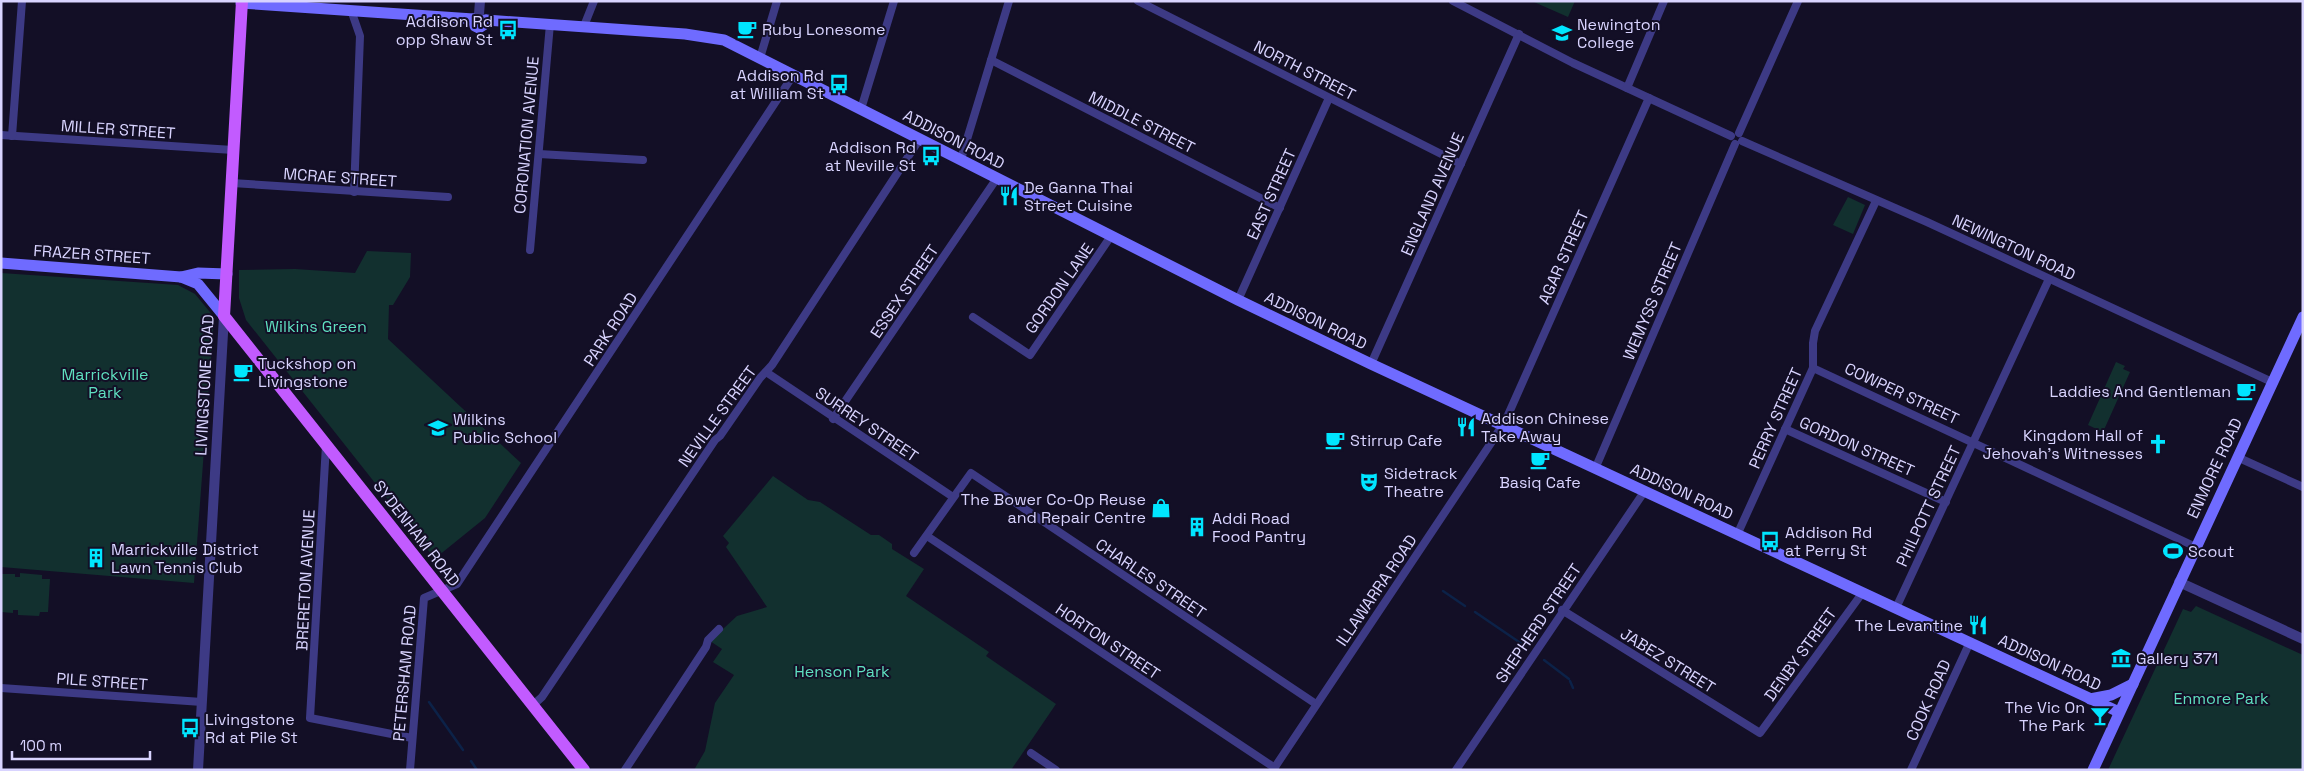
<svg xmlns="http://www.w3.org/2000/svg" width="2304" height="771" font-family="'Space Grotesk',sans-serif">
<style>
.green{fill:#12302f}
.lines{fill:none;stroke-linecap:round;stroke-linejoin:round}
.stream{stroke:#0c2248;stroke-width:2.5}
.minor{stroke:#3d3a85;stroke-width:8}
.tertiary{stroke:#3d3a85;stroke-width:10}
.secondary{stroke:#6f6bff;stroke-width:11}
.primary{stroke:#c25bff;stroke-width:12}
.labels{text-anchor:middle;stroke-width:4;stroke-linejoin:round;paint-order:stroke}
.poi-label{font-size:16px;fill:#d9d4ff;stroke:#130f26;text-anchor:start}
.street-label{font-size:16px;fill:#d9d4ff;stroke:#130f26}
.park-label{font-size:16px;fill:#5fe0c0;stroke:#130f26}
</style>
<rect width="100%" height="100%" fill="#130f26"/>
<!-- green -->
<g class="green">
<polygon points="1515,1 1575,1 1568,17 1534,2"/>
<polygon points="1848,197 1865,205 1853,234 1833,225"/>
<polygon points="367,251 411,253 410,277 393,305 389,305 388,339 521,463 485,518 438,556 432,555 246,320 239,298 239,270 295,269 355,273"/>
<polygon points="1,273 178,285 195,294 214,317 194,583 1,567"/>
<polygon points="2116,362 2125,366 2123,369 2130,372 2103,432 2088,425"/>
<polygon points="773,476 808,500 820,502 871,535 879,535 892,544 892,549 924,569 906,596 989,652 986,656 1056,704 1011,770 694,770 705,751 715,703 734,675 713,662 722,649 710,641 737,616 767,607 726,547 729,543 723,536"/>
<polygon points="20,573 42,575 42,579 50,579 48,612 40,612 39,616 18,615 18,610 13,610 13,613 1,612 1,574 15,574 15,577 20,577"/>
<polygon points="2196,606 2303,655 2303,770 2108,770 2183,609 2191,612"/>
</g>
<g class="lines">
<!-- stream -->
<g class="stream">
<polyline points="1443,591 1465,606"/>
<polyline points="1475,612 1522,644"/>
<polyline points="1544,660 1569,679"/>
<polyline points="1570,681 1573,688"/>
<polyline points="429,702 463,750"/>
<polyline points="471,761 477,770"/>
</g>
<!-- minor -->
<g class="minor">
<polyline points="1138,1 1461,164"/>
<polyline points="1453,1 1573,63 1731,136"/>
<polyline points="351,10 360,36 354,192"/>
<polyline points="584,26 594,1"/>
<polyline points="760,58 777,1"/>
<polyline points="991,60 1280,208"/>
<polyline points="1627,88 1664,1"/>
<polyline points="861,109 894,1"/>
<polyline points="1739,133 1798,1"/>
<polyline points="1,135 233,150"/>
<polyline points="12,136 22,1"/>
<polyline points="1742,141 1927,222 2272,382"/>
<polyline points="539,154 643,160"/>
<polyline points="961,159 1009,1"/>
<polyline points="232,183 448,197"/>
<polyline points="530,250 550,24"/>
<polyline points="1238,300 1329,98"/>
<polyline points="973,317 1030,355 1111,236"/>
<polyline points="1371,364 1519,34"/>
<polyline points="1813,368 2196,547"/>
<polyline points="766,372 953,497"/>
<polyline points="833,419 997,178"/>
<polyline points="1785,429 1946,502"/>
<polyline points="326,445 310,718 412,738"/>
<polyline points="2237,457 2303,487"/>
<polyline points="1595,469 1735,144"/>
<polyline points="1737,535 1813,368 1813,343 1815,331 1876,201"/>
<polyline points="927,536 1275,768"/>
<polyline points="914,553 971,473 1316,704"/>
<polyline points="1896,608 2049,279"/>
<polyline points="1562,610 1760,733 1863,592"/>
<polyline points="1,688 202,702"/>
<polyline points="532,706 542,697 715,440 720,436 760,378 772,365 919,140"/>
<polyline points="1031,753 1056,770"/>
<polyline points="410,770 424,598 457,584 794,74"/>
<polyline points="625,770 706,647 708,640 719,629"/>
<polyline points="1273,770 1495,437 1508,415 1649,98"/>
<polyline points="1456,770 1644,492"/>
<polyline points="1911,770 1970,642"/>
</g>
<!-- tertiary -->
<g class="tertiary">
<polyline points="479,14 480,1"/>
<polyline points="2179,582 2303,639"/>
<polyline points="198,770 224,316"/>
</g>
<!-- secondary -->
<g class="secondary">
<polyline points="241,3 473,19"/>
<polyline points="473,19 475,26 479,28 485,24 486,20"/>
<polyline points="486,20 685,34 724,40 1238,300 1371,364 2119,712"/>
<polyline points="1,263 181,277 198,284 224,316"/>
<polyline points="181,277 198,273 227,274"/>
<polyline points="2090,699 2111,695 2133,684"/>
<polyline points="2093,770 2303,317"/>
</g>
<!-- primary -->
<polyline class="primary" points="242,1 224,316 584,770"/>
</g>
<!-- icons -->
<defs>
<symbol id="cafe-bare" viewBox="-9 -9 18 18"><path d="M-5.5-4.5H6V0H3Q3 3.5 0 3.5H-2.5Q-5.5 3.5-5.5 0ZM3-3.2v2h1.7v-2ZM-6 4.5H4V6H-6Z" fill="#00e5ff" stroke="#130f26" stroke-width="2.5" paint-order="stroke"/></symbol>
<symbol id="bus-bare" viewBox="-9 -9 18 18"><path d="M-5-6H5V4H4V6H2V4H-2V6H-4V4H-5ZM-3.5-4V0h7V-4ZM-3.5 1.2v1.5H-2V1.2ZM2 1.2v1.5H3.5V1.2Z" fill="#00e5ff" stroke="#130f26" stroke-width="2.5" paint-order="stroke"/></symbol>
<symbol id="school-bare" viewBox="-9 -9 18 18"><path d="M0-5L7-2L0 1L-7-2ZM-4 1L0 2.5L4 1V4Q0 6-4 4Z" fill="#00e5ff" stroke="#130f26" stroke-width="2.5" paint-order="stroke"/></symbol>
<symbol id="restaurant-bare" viewBox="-9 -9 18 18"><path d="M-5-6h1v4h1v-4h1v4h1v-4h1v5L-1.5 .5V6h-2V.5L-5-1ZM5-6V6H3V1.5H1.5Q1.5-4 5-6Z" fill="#00e5ff" stroke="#130f26" stroke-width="2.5" paint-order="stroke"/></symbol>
<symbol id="church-bare" viewBox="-9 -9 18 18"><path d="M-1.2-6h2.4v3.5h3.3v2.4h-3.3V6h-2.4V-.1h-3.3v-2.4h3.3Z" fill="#00e5ff" stroke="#130f26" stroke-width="2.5" paint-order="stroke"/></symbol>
<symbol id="theatre-bare" viewBox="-9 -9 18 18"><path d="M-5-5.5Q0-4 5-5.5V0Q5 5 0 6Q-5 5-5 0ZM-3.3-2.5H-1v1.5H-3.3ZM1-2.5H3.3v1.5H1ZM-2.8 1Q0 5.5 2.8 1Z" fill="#00e5ff" stroke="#130f26" stroke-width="2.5" paint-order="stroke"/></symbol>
<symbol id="shop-bare" viewBox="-9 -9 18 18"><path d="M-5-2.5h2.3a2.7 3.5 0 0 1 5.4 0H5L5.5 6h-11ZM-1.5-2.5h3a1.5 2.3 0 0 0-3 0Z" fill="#00e5ff" stroke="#130f26" stroke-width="2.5" paint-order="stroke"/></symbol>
<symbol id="building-bare" viewBox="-9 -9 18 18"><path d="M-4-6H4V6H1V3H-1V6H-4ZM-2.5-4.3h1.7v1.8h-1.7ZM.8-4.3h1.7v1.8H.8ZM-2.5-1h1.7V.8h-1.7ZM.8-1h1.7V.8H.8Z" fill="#00e5ff" stroke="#130f26" stroke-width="2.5" paint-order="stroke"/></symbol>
<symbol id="stadium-bare" viewBox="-9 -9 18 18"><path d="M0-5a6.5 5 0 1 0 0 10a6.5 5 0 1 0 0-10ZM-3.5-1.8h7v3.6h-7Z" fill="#00e5ff" stroke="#130f26" stroke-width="2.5" paint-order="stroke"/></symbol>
<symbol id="museum-bare" viewBox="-9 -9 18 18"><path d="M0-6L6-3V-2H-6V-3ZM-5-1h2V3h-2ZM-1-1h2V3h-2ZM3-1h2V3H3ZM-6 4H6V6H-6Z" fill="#00e5ff" stroke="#130f26" stroke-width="2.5" paint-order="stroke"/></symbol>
<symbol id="bar-bare" viewBox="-9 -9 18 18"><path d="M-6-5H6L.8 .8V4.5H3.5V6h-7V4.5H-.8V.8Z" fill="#00e5ff" stroke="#130f26" stroke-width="2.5" paint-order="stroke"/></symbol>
</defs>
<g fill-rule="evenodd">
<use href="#cafe-bare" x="733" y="15" width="28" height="28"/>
<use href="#bus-bare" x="494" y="16" width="28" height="28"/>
<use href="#school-bare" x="1548" y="19" width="28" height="28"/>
<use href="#bus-bare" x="825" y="70" width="28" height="28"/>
<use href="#bus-bare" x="917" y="142" width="28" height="28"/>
<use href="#restaurant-bare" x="995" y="182" width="28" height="28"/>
<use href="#cafe-bare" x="229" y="358" width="28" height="28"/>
<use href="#cafe-bare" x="2232" y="377" width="28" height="28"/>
<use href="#restaurant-bare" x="1452" y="413" width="28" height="28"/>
<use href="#school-bare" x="424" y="414" width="28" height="28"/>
<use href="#cafe-bare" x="1321" y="426" width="28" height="28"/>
<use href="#church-bare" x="2144" y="430" width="28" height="28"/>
<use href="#cafe-bare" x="1526" y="446" width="28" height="28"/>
<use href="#theatre-bare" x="1355" y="468" width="28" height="28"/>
<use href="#shop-bare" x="1147" y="494" width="28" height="28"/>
<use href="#building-bare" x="1183" y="513" width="28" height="28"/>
<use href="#bus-bare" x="1756" y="527" width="28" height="28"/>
<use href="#stadium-bare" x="2159" y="537" width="28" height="28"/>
<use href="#building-bare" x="82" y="544" width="28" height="28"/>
<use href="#restaurant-bare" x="1964" y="611" width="28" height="28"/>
<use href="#museum-bare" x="2107" y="644" width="28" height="28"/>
<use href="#bar-bare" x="2086" y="702" width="28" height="28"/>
<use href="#bus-bare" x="176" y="714" width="28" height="28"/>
</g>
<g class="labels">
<!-- poi labels -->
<g class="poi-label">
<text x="493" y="27" text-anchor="end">Addison Rd<tspan x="493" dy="18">opp Shaw St</tspan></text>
<text x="1577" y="30">Newington<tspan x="1577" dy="18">College</tspan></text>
<text x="762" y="35">Ruby Lonesome</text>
<text x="824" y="81" text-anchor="end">Addison Rd<tspan x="824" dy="18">at William St</tspan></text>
<text x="916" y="153" text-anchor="end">Addison Rd<tspan x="916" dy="18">at Neville St</tspan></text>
<text x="1024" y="193">De Ganna Thai<tspan x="1024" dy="18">Street Cuisine</tspan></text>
<text x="258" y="369">Tuckshop on<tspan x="258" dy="18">Livingstone</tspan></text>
<text x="2231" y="397" text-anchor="end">Laddies And Gentleman</text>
<text x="1481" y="424">Addison Chinese<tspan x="1481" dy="18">Take Away</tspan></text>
<text x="453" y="425">Wilkins<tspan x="453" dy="18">Public School</tspan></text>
<text x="2143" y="441" text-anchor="end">Kingdom Hall of<tspan x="2143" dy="18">Jehovah's Witnesses</tspan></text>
<text x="1350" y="446">Stirrup Cafe</text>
<text x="1384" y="479">Sidetrack<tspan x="1384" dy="18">Theatre</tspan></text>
<text x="1540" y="488" text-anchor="middle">Basiq Cafe</text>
<text x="1146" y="505" text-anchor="end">The Bower Co-Op Reuse<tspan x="1146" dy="18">and Repair Centre</tspan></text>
<text x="1212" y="524">Addi Road<tspan x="1212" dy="18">Food Pantry</tspan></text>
<text x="1785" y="538">Addison Rd<tspan x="1785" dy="18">at Perry St</tspan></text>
<text x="111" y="555">Marrickville District<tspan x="111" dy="18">Lawn Tennis Club</tspan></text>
<text x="2188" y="557">Scout</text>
<text x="1963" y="631" text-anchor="end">The Levantine</text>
<text x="2136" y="664">Gallery 371</text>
<text x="2085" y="713" text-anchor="end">The Vic On<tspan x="2085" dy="18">The Park</tspan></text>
<text x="205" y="725">Livingstone<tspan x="205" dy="18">Rd at Pile St</tspan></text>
</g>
<!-- street labels -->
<g class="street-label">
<text transform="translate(1305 70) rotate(27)" y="6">NORTH STREET</text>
<text transform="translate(1142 122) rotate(27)" y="6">MIDDLE STREET</text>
<text transform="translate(118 129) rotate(4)" y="6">MILLER STREET</text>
<text transform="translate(526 135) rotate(-85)" y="6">CORONATION AVENUE</text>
<text transform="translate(954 139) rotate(27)" y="6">ADDISON ROAD</text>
<text transform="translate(340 177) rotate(4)" y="6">MCRAE STREET</text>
<text transform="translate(1271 194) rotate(-66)" y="6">EAST STREET</text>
<text transform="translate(1432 194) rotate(-66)" y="6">ENGLAND AVENUE</text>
<text transform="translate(2014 247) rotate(25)" y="6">NEWINGTON ROAD</text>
<text transform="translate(92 254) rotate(4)" y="6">FRAZER STREET</text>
<text transform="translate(1563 257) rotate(-66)" y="6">AGAR STREET</text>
<text transform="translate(1059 288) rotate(-55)" y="6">GORDON LANE</text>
<text transform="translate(904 291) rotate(-56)" y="6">ESSEX STREET</text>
<text transform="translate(1652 301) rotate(-67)" y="6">WEMYSS STREET</text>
<text transform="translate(1316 320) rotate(26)" y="6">ADDISON ROAD</text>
<text transform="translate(610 329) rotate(-57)" y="6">PARK ROAD</text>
<text transform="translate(204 385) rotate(-87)" y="6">LIVINGSTONE ROAD</text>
<text transform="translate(1902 393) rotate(25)" y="6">COWPER STREET</text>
<text transform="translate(717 416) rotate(-54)" y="6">NEVILLE STREET</text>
<text transform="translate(1775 418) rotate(-66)" y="6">PERRY STREET</text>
<text transform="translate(867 424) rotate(34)" y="6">SURREY STREET</text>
<text transform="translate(1857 446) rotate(24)" y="6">GORDON STREET</text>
<text transform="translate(2214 468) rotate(-65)" y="6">ENMORE ROAD</text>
<text transform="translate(1682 491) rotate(25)" y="6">ADDISON ROAD</text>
<text transform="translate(1928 506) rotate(-65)" y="6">PHILPOTT STREET</text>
<text transform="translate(417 533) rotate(52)" y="6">SYDENHAM ROAD</text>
<text transform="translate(1151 578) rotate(34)" y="6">CHARLES STREET</text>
<text transform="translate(305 580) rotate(-87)" y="6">BRERETON AVENUE</text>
<text transform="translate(1376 590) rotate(-56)" y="6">ILLAWARRA ROAD</text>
<text transform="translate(1538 623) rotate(-56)" y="6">SHEPHERD STREET</text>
<text transform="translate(1108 641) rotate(34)" y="6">HORTON STREET</text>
<text transform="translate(1800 654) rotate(-54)" y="6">DENBY STREET</text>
<text transform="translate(1668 660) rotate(32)" y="6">JABEZ STREET</text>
<text transform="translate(2050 662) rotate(25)" y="6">ADDISON ROAD</text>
<text transform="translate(404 673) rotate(-85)" y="6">PETERSHAM ROAD</text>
<text transform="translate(102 681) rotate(4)" y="6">PILE STREET</text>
<text transform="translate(1928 700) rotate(-66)" y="6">COOK ROAD</text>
</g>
<!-- park labels -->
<g class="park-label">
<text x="316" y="332">Wilkins Green</text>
<text x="105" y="380">Marrickville<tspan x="105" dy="18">Park</tspan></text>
<text x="842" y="677">Henson Park</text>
<text x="2221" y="704">Enmore Park</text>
</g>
</g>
<!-- border -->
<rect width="2304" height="771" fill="none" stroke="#d9d4ff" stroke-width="5"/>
<!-- scale -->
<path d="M12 751v8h138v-8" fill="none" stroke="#d9d4ff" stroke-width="2.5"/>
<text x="20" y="751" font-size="15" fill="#d9d4ff" stroke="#130f26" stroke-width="4" paint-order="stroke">100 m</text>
</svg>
